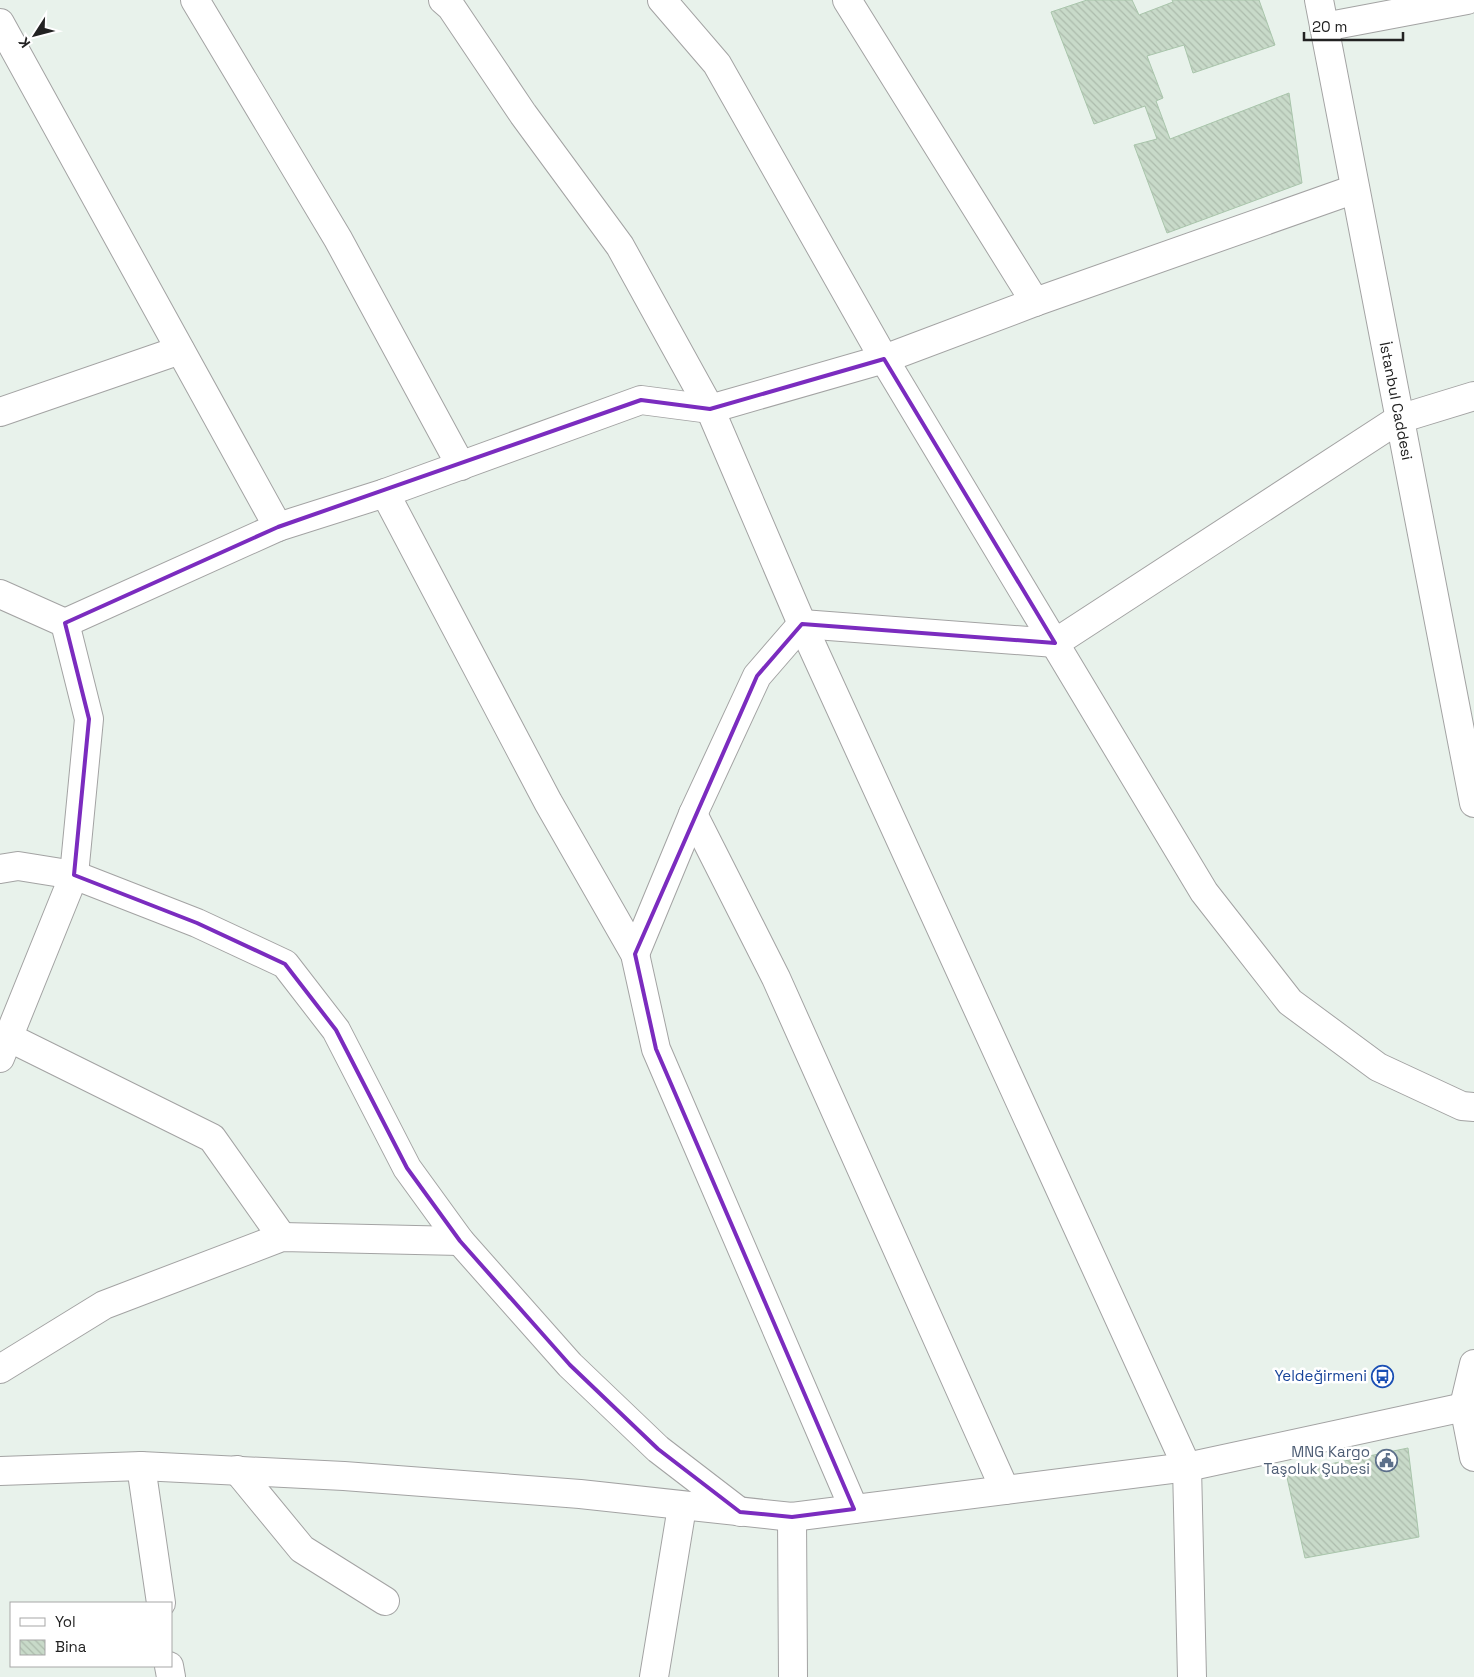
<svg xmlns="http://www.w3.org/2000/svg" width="1474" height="1677" font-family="'Space Grotesk',sans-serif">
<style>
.building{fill:url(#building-back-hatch);stroke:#a9c5ab}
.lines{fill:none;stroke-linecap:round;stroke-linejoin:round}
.minor-casing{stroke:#a3a3a3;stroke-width:30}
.tertiary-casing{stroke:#a3a3a3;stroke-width:30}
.minor{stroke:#fff;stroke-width:28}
.tertiary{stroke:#fff;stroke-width:28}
.marked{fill:none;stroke:#7b2cbf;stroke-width:4;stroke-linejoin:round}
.labels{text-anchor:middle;stroke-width:5;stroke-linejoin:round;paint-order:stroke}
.street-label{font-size:15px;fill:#222;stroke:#fff}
.transit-label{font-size:15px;fill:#164399;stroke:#fff;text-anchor:end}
.service-label{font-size:15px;fill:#4e5e75;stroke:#fff;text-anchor:end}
</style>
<defs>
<pattern id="building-back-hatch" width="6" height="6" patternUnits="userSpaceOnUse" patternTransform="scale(1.25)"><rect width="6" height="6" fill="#c8dac9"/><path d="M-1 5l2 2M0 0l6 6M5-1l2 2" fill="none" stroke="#acbbac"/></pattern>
</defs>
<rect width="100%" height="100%" fill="#e8f2eb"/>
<!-- building -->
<g class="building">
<polygon points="1087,0 1132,0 1139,15 1173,2 1172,0 1259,0 1275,45 1193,73 1184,45 1147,56 1163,98 1156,101 1170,139 1289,93 1302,183 1167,233 1134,145 1157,139 1145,106 1094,124 1051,12"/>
<polygon points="1408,1448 1419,1537 1305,1558 1286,1473"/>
</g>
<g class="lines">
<defs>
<g id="minor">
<polyline points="195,0 338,239 461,466"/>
<polyline points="443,0 451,7 523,114 620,246 710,409 802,624 1187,1467 1192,1677"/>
<polyline points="662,0 717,64 884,359 1204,892 1290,1002 1378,1067 1462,1106 1474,1107"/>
<polyline points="847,0 1035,302"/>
<polyline points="0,23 278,527"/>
<polyline points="1324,27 1467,0"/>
<polyline points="0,412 180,350"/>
<polyline points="385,493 548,802 635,954 656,1049 854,1509"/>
<polyline points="0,594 65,623 89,719 74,875 0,1058"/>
<polyline points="65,623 278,527 385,493 641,400 710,409 884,359 1035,302 1355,189"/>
<polyline points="693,814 776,978 1005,1490"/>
<polyline points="0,869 18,866 74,875 197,923 285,964 336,1030 407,1168 460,1241 570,1365 658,1449 740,1512"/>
<polyline points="635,954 693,814 757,676 802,624 1055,643 1399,419 1474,396"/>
<polyline points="8,1037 212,1138 282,1237"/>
<polyline points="0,1369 104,1305 282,1237 460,1241"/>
<polyline points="1464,1406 1474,1457"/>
<polyline points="237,1470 302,1549 385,1601"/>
<polyline points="792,1517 793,1677"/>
<polyline points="654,1677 682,1507"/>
</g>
<g id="tertiary">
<polyline points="1319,0 1474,803"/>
<polyline points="1464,1406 1474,1364"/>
<polyline points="141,1466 161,1603"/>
<polyline points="0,1471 141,1466 344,1476 580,1494 792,1517 1187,1467 1474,1405"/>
<polyline points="169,1666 171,1677"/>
</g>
</defs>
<!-- minor casing -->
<use href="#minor" class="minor-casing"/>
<!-- tertiary casing -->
<use href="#tertiary" class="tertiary-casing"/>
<!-- minor -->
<use href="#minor" class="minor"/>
<!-- tertiary -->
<use href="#tertiary" class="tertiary"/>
</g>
<!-- marked area -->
<path class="marked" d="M884,359L1055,643L802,624L757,676L635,954L656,1049L854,1509L792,1517L740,1512L658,1449L570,1365L460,1241L407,1168L336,1030L285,964L197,923L74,875L89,719L65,623L278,527L641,400L710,409Z"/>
<!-- icons -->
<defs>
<symbol id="bus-ring" viewBox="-11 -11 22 22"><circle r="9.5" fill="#fff" stroke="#1a4fb4" stroke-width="1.5"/><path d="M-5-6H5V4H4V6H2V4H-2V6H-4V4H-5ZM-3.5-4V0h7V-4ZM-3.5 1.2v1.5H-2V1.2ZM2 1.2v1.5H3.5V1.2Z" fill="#1a4fb4"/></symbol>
<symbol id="civic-ring" viewBox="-11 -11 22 22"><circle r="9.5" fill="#fff" stroke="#5c6f8a" stroke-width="1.5"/><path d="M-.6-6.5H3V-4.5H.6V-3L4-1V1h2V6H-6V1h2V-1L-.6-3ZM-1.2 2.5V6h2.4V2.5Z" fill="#5c6f8a"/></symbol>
</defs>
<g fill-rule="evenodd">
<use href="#bus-ring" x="1370" y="1364" width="25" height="25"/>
<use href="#civic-ring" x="1374" y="1448" width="25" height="25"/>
</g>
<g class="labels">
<!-- street labels -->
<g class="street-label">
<text transform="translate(1396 401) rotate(79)" y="5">İstanbul Caddesi</text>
</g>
<!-- transit labels -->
<g class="transit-label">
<text x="1367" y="1381">Yeldeğirmeni</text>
</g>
<!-- service labels -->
<g class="service-label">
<text x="1370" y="1457">MNG Kargo<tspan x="1370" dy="17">Taşoluk Şubesi</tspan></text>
</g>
</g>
<!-- legend -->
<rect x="10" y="1602" width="162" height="65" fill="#ffffff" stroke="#a7a7a7"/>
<rect x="20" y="1618" width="25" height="8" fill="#ffffff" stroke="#a7a7a7"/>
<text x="55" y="1627" font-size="15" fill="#222222">Yol</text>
<rect x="20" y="1640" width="25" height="15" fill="url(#building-back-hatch)" stroke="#a7a7a7"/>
<text x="55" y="1652" font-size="15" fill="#222222">Bina</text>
<!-- north arrow -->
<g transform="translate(35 35) rotate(234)" stroke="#ffffff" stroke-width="4" paint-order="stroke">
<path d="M0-4L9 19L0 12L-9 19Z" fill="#222222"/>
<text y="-8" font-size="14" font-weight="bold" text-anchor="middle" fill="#222222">K</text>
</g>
<!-- scale -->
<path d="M1304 32v8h99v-8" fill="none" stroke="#222222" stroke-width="2.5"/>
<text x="1312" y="32" font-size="15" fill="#222222" stroke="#ffffff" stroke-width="4" paint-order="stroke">20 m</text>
</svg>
